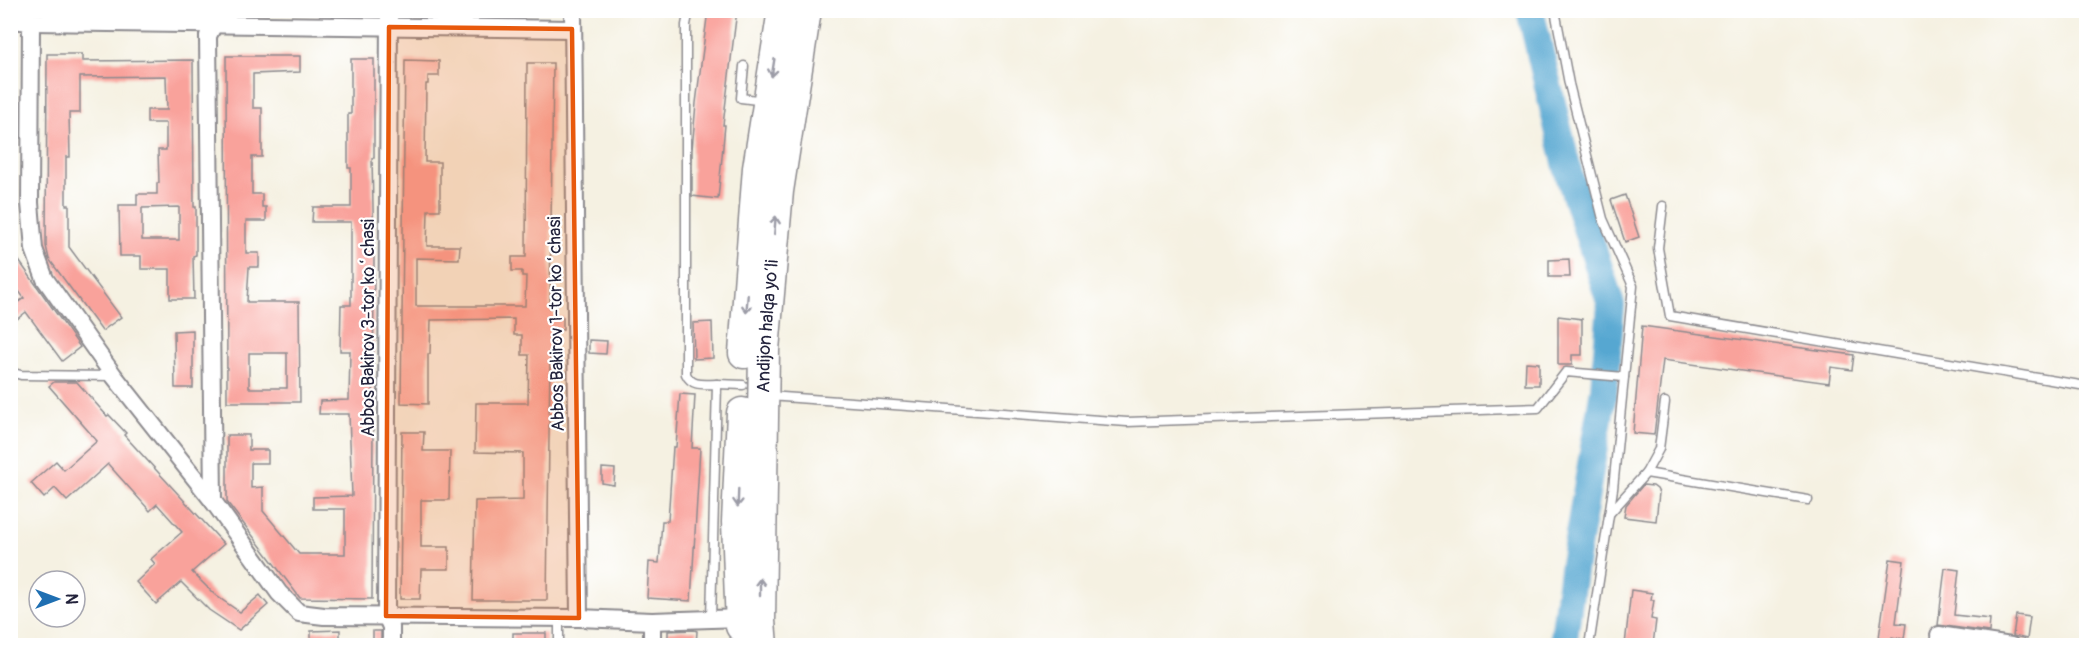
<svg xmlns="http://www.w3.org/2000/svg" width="2097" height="656" font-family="Pangolin,sans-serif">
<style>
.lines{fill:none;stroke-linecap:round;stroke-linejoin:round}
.river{stroke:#56a7d1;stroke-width:28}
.building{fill:#f9a29b;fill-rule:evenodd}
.lane-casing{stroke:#8c8a8e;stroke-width:11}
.street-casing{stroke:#8c8a8e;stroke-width:20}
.highway-casing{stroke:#8c8a8e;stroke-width:33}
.lane{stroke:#fff;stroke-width:8}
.street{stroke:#fff;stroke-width:16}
.highway{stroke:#fff;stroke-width:30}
.oneway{stroke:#9c9ca7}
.marked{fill:#e8590c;fill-opacity:0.2;stroke:#e8590c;stroke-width:4.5;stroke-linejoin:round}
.labels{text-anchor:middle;stroke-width:4.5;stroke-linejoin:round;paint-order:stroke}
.street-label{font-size:18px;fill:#22223b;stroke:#fff}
</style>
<rect width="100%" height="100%" fill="#fff"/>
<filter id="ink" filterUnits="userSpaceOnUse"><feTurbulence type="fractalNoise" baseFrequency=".0167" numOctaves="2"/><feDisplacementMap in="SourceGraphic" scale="12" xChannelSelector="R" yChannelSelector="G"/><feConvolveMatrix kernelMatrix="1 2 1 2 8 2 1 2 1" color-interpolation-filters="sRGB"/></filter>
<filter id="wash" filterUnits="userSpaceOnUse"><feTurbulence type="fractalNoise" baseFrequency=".008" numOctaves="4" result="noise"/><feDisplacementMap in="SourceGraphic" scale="24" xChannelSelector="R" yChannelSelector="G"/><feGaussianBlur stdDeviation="1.35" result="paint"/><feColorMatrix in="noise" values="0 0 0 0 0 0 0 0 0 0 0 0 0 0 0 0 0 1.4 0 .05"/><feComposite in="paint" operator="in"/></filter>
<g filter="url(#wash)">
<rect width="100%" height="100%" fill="#f5f1e2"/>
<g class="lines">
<!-- river -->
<polyline class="river" points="1530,10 1569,175 1611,305 1604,389 1573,570 1563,646"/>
</g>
<g id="blocks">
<!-- building -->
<g class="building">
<polygon points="708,10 737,10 723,125 725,125 718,199 692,196 692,150 696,103"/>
<path d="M47,54H82V61L193,60L194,207H196V255L193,256L194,299H170V269H141V256H120L119,205H137V194H157V183H159L158,150H166V123H147V110H167L166,76L80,77V113H69L70,157H66V205H69V247L121,317L102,331L49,259L46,246ZM179,207V240H142V208Z"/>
<path d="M226,56H300V72L253,74V108H262V157H252V194H262V207H266V221H246V253H259V267H249L247,302H299L300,402H227ZM249,353H287V388H249Z"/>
<polygon points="351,59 374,59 374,158 372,158 374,256 372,599 300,598 227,502 227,435 249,435 249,450 268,450 268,463 251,463 251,488 263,487 263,511 299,554 345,554 345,509 313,509 313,497 352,496 349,414 319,414 320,401 349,400 350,351 340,351 341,305 351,305 351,222 312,222 313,207 351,207 351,168 348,168 348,114 351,114"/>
<polygon points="405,60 439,61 439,76 428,76 428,84 426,84 425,162 440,162 440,210 428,210 427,246 460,246 459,259 416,258 416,306 525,306 526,276 522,276 522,271 512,271 512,257 526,257 527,63 553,63 550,308 554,308 554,317 563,317 563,330 554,330 554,356 550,356 547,600 473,600 475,501 523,500 523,453 475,452 476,403 528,403 529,355 522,355 522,335 514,335 514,319 431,320 430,354 428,354 428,404 401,403"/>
<polygon points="1625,195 1639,237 1625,242 1611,200"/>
<polygon points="10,248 80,347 62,361 26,312 16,320 10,312 10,308 24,298 10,279"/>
<polygon points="1569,259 1570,277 1549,277 1549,260"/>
<polygon points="1558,316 1582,319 1582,355 1572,355 1572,365 1558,365"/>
<polygon points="712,322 713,358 694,359 693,323"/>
<polygon points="1642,326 1854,355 1852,370 1831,367 1829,383 1663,360 1654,435 1633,433"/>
<polygon points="193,330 193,388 175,388 174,331"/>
<polygon points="589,340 607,341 606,354 589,353"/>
<polygon points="1526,362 1539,363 1539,385 1525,385"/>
<polygon points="54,382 77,382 107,416 109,415 126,433 124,435 224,544 192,572 215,595 240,612 260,595 268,605 239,630 209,610 181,582 156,604 136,582 155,564 151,559 182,532 157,504 150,511 108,464 67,501 55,488 44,498 31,483 56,461 64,470 97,441 49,386"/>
<polygon points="680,394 695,395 692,448 700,448 691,601 647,598 649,562 659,563 662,521 668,521 673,447 676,447"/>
<polygon points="402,432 424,432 423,451 450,451 449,500 421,500 421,547 449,547 449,569 421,569 420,599 400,599"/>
<polygon points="602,468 615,469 614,485 602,483"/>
<polygon points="1643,485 1653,486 1657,489 1659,493 1656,521 1624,517 1626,505"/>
<polygon points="1890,559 1904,561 1896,623 1906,624 1904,639 1892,637 1891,645 1878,645"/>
<polygon points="1945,568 1959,570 1954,615 1990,619 1989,632 1938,625"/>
<polygon points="1631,590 1652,593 1651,600 1654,600 1651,619 1656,620 1653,645 1625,645"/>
<polygon points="2016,615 2030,617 2027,639 2013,636"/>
<polygon points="340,630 340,645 311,645 311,631"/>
<polygon points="694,630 697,631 696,645 668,645 668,631"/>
<rect x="373" y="631" width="8" height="14"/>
<rect x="513" y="633" width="33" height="12"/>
</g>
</g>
</g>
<g filter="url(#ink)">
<use href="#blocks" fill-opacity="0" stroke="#8c8a8e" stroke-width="1.5"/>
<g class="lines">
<defs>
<g id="lane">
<path d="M689,10L686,25V374C692,387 704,384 717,384L711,619"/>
<polyline points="1555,10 1569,84 1603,219 1633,286 1613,489 1589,646"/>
<polyline points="744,66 741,98 765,101"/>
<polyline points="1663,206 1658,248 1670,316 2086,386"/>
<polyline points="10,372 21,375 113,376"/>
<polyline points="717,384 743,385"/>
<polyline points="769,396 1127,422 1538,408 1566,372 1624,377"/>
<polyline points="1646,473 1659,449 1665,402"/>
<polyline points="1609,514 1646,473 1808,500"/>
<polyline points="559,646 559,618"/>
<polyline points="2086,646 2086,645"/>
</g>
<g id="street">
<polyline points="389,10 386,616 391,627 391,646"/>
<polyline points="573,10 579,618"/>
<polyline points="10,20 31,22 30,203 34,249 45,279 114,376 213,501 279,593 299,613 324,616 579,618 652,621 741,618"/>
<polyline points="31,22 572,29"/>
<polyline points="213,501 208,36 214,24 214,10"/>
<polyline points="1939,635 2011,646"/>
<polyline points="652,646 652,621"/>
</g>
<g id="highway">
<polyline points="744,353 758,168 783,10"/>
<polyline points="741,626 737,522 742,413"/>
<path id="s1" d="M762,646L760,621L764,350L778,191L806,10"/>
</g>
</defs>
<!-- lane casing -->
<use href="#lane" class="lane-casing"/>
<!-- street casing -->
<use href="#street" class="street-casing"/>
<!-- highway casing -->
<use href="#highway" class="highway-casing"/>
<!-- lane -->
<use href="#lane" class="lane"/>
<!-- street -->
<use href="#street" class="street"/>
<!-- highway -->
<use href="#highway" class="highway"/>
</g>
<!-- one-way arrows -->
<defs><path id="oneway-shaft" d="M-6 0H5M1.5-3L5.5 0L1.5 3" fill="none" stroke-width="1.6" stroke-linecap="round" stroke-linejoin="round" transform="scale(1.5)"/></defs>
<g class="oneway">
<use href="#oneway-shaft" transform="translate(773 68) rotate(99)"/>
<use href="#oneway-shaft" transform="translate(775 225) rotate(-85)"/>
<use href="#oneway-shaft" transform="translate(747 304) rotate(95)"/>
<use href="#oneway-shaft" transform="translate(738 498) rotate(92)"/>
<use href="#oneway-shaft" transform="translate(760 587) rotate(-90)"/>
</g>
</g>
<!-- marked area -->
<path class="marked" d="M389,27L572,29L579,618L386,616Z"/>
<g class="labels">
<!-- street labels -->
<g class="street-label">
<text transform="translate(556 324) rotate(-91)" y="6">Abbos Bakirov 1-tor koʻchasi</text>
<text dy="6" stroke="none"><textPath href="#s1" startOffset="320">Andijon halqa yo‘li</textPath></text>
<text transform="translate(368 328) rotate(-90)" y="6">Abbos Bakirov 3-tor koʻchasi</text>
</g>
</g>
<!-- margin -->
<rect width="2097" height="656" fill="none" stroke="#fff" stroke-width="36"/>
<!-- north arrow -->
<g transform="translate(57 599) rotate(90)"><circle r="28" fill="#ffffff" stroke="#a7a7b1" stroke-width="1.5"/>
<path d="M0-4.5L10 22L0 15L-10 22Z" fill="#1f6fb2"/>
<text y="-9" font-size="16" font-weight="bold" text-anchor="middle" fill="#22223b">N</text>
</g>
</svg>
